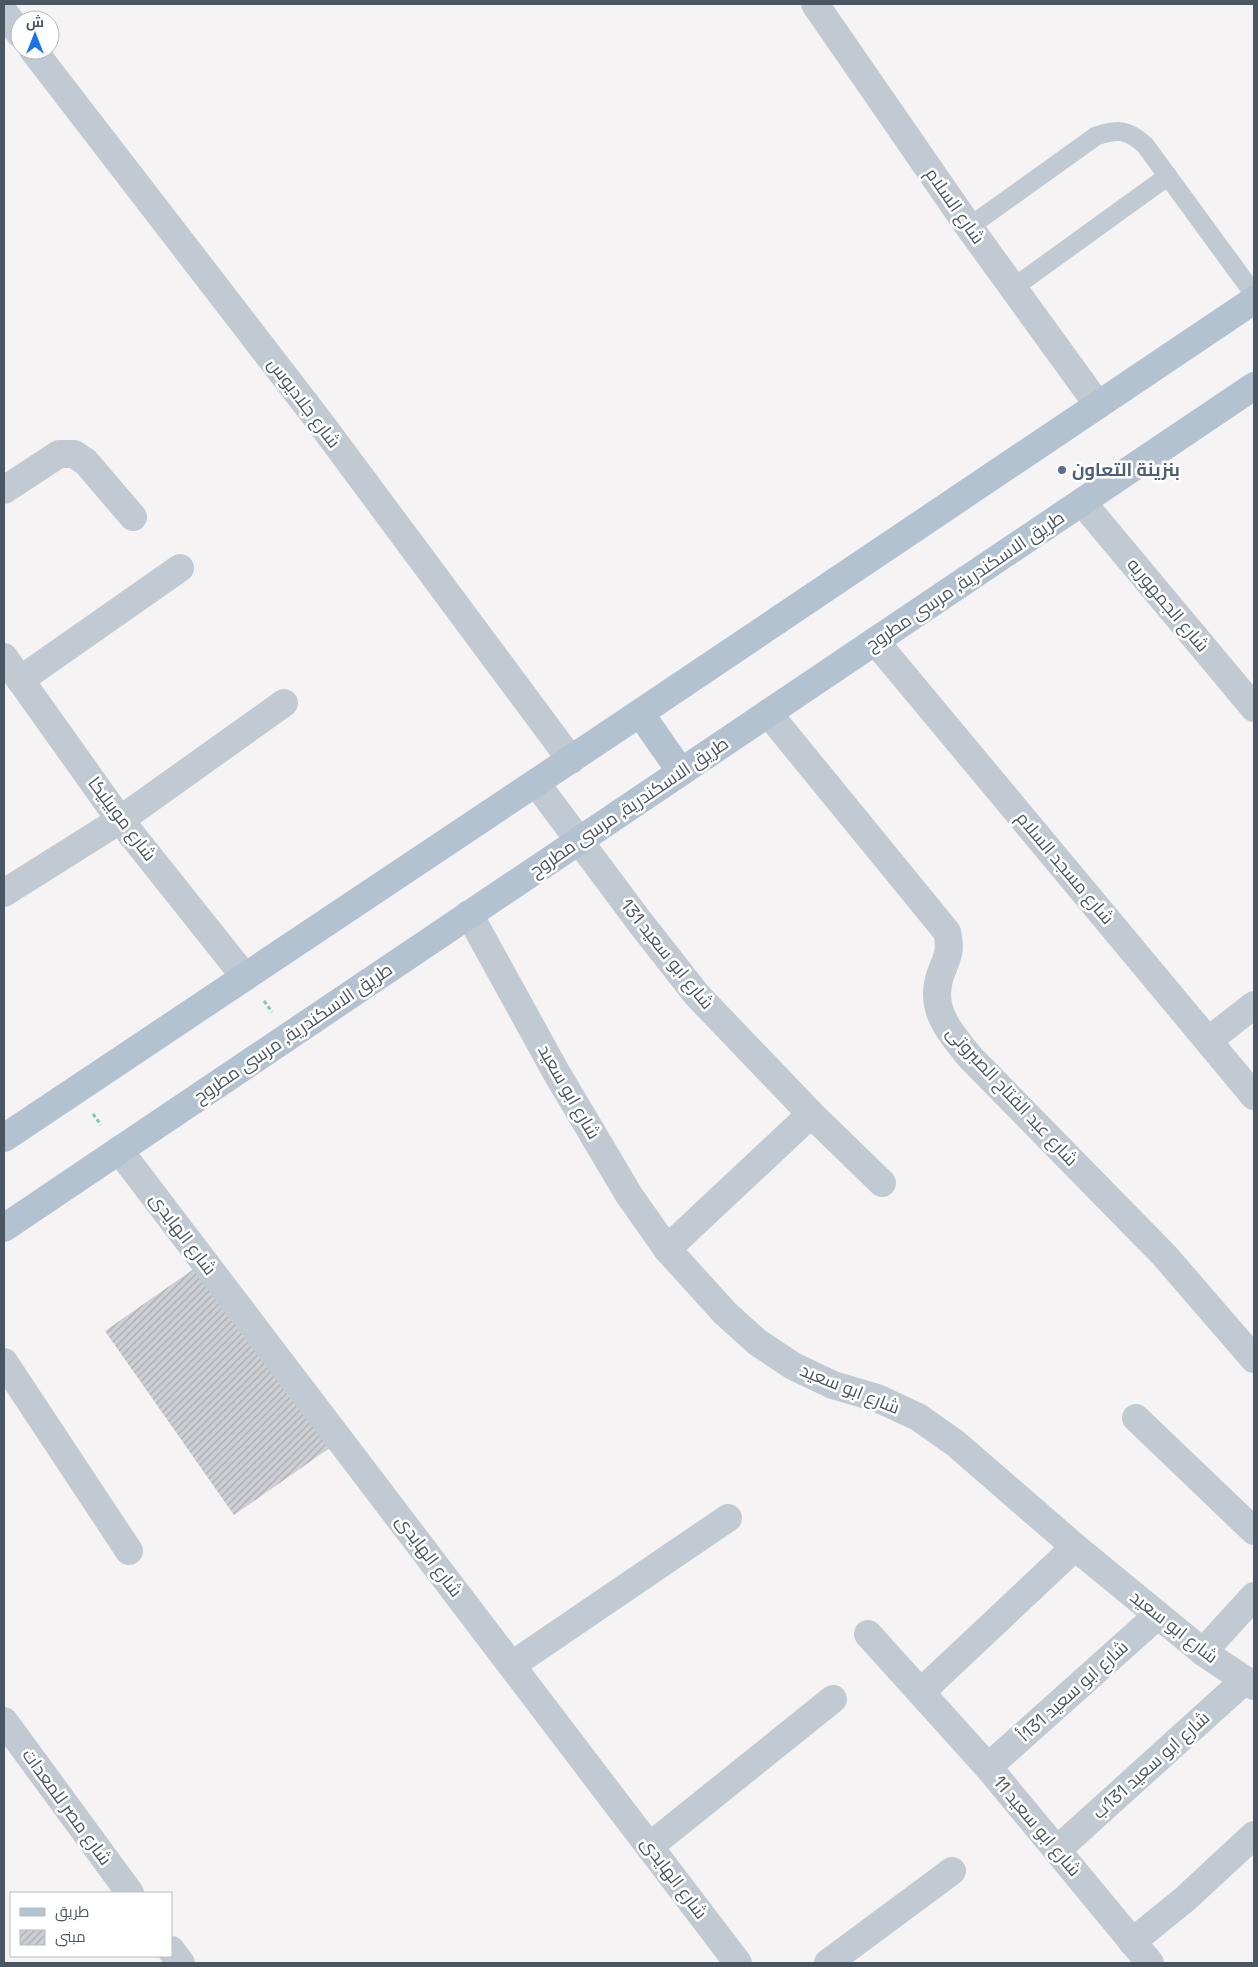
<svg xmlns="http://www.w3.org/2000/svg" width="1258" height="1967" font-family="'Space Grotesk',Cairo,sans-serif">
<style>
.building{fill:url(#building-hatch)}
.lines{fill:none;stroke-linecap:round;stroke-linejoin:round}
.path{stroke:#7ad0a6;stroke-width:3;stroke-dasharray:4 2.5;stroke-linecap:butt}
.lane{stroke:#c1cad2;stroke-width:19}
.street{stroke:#c1cad2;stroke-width:28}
.primary{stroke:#b3c2d1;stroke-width:28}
.service-dot{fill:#5c6f8a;stroke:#fff;stroke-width:2}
.labels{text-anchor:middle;stroke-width:5;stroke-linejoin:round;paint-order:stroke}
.street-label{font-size:18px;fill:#4a5661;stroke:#fff}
.service-label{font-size:18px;font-weight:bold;fill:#4e5e75;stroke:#fff;text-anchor:start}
</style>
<defs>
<pattern id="building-hatch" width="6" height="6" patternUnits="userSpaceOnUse" patternTransform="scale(1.25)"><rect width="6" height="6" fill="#cdcfd5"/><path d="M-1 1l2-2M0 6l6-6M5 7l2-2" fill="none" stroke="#a8abb0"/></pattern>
</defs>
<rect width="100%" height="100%" fill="#f5f3f3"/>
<!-- building -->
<polygon class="building" points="201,1264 331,1447 234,1515 105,1331"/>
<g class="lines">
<!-- path -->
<g class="path">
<polyline points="264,1001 272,1012"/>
<polyline points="93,1114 101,1125"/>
</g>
<!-- lane -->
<g class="lane">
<path d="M969,227L1096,136C1118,129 1127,129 1145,145L1254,294"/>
<polyline points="1013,288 1168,176"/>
</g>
<!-- street -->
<g class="street">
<polyline points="815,4 969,227 1098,405"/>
<polyline points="4,12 20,34"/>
<polyline points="33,50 319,421 571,760"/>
<polyline points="4,490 59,454 74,454 86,462 133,517"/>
<polyline points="1082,502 1254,708"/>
<polyline points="875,641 1254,1096"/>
<polyline points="4,657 120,820 245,977"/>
<polyline points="20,680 180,568"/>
<path d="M768,713L947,932C952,953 946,958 940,976C929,1010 950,1032 969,1056L1164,1255L1254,1359"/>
<polyline points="536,783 639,921 697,995 811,1114 882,1183"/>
<polyline points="4,893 120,820 284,703"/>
<polyline points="469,914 556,1072 629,1195 667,1249 725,1313 757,1342 793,1366 833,1385 877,1398 918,1417 955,1443 1075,1547 1203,1652 1254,1686"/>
<polyline points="1209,1040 1254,1005"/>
<polyline points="119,1150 738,1963"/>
<polyline points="667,1249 811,1114"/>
<polyline points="4,1362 129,1551"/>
<polyline points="1136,1418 1254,1531"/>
<polyline points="868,1634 988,1767 1150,1963"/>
<polyline points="1203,1652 1254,1596"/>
<polyline points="512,1665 728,1518"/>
<polyline points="921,1692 1075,1547"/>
<polyline points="4,1721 130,1893"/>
<polyline points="988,1767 1158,1615"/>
<polyline points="650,1846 833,1699"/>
<polyline points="1057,1850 1245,1680"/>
<polyline points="1132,1942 1185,1899 1254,1835"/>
<polyline points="171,1950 181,1963"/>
<polyline points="828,1963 952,1871"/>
</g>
<!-- primary -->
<g class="primary">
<polyline points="640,713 681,772"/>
<polyline points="4,1138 640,713 1254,300"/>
<polyline points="4,1228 1254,386"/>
</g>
</g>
<!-- markers -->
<circle class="service-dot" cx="1062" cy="470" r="5"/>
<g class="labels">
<!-- street labels -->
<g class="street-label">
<text transform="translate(955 206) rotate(55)" y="6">شارع السلام</text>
<text transform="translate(304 403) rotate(53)" y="6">شارع جلاديوس</text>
<text transform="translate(965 581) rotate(-34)" y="6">طريق الاسكندرية, مرسى مطروح</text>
<text transform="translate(1168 605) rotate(50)" y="6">شارع الجمهوريه</text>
<text transform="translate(629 807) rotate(-34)" y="6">طريق الاسكندرية, مرسى مطروح</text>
<text transform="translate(122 819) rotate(53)" y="6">شارع موبيليكا</text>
<text transform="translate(1065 868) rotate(50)" y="6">شارع مسجد السلام</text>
<text transform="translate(667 954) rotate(51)" y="6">شارع ابو سعيد 131</text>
<text transform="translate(293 1033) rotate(-34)" y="6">طريق الاسكندرية, مرسى مطروح</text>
<text transform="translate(569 1092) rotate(60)" y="6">شارع ابو سعيد</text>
<text transform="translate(1012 1096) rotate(47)" y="6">شارع عبد الفتاح الصبروتى</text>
<text transform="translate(183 1234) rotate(53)" y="6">شارع الهايدى</text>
<text transform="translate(850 1389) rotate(22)" y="6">شارع ابو سعيد</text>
<text transform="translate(429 1556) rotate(53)" y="6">شارع الهايدى</text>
<text transform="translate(1174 1627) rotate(38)" y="6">شارع ابو سعيد</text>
<text transform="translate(1073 1691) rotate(-42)" y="6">شارع ابو سعيد 131أ</text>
<text transform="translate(1151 1765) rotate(-42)" y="6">شارع ابو سعيد 131ب</text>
<text transform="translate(67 1807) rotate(54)" y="6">شارع مصر للمعدات</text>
<text transform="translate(1037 1826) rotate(50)" y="6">شارع ابو سعيد 11</text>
<text transform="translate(674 1878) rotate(53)" y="6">شارع الهايدى</text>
</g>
<!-- service labels -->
<g class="service-label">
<text x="1072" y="476">بنزينة التعاون</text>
</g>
</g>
<!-- border -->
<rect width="1258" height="1967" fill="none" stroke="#4a5661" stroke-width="10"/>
<!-- legend -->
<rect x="10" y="1892" width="162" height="65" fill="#ffffff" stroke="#b7bbc0"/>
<rect x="20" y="1908" width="25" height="8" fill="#b3c2d1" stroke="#b7bbc0"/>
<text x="55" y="1917" font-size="15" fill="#4a5661">طريق</text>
<rect x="20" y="1930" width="25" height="15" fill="url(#building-hatch)" stroke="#b7bbc0"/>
<text x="55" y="1942" font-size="15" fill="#4a5661">مبنى</text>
<!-- north arrow -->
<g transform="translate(35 35)"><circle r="24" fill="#ffffff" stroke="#b7bbc0"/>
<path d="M0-4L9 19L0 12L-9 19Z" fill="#1a73e8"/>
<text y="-8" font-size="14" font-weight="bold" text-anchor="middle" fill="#4a5661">ش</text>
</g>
</svg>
